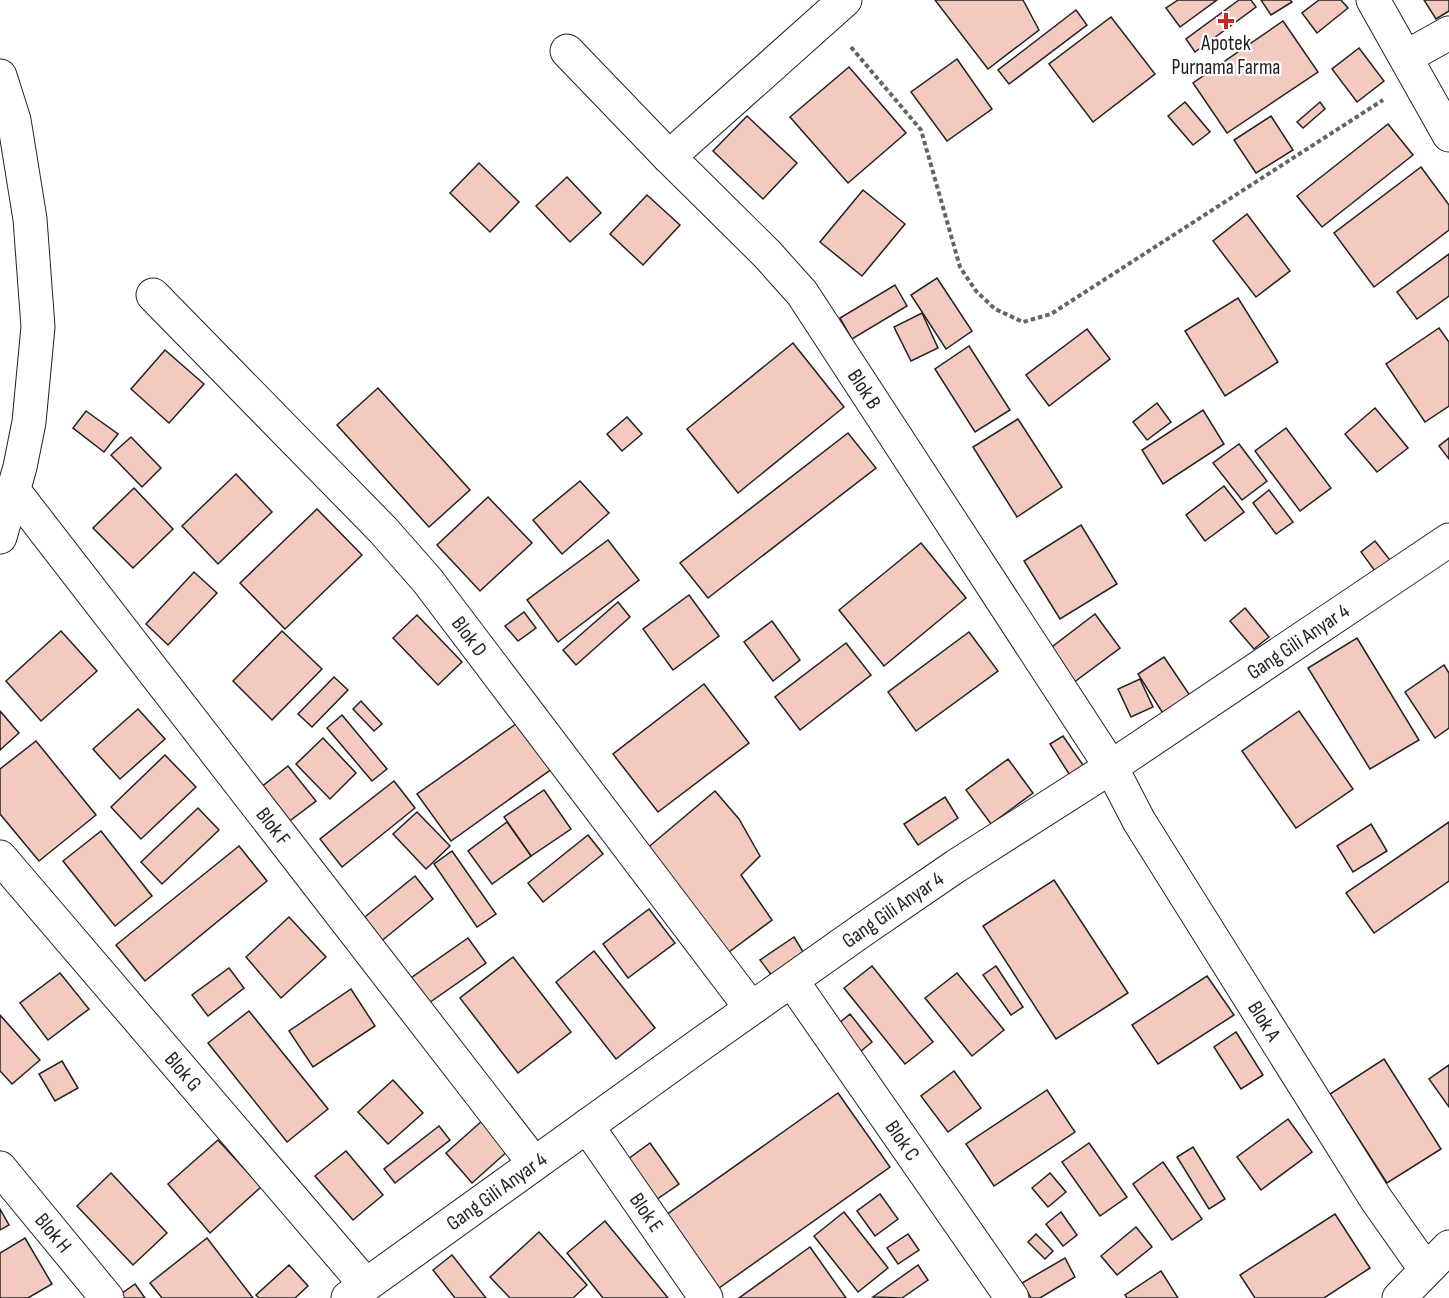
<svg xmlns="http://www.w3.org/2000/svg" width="1449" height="1298" font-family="'Sofia Sans Condensed',sans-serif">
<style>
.building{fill:#f3c9c0;stroke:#222;stroke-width:1.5}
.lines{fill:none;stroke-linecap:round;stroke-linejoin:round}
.minor-casing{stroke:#222;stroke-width:35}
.major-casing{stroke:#222;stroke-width:35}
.path{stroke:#646464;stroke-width:4;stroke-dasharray:4.5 3;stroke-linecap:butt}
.minor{stroke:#fff;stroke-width:33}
.major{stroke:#fff;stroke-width:33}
.poi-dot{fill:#c62828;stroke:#fff;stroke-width:2}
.labels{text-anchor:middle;stroke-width:4.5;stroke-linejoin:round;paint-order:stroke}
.poi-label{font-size:21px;fill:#222;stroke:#fff}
.street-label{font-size:21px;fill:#222;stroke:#fff}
</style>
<rect width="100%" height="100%" fill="#fff"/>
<!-- building -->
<g class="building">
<polygon points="935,0 1023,0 1039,30 988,69"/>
<polygon points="1178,0 1217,0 1180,27 1166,8"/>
<polygon points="1239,0 1251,0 1256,7 1195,52 1186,39"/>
<polygon points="1261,0 1290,0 1292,2 1271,15"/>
<polygon points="1319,0 1341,0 1348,8 1317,33 1302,13"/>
<polygon points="1424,0 1449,0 1449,11 1436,19"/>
<polygon points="1076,10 1087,25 1009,84 998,70"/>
<polygon points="1111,17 1155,74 1093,122 1049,64"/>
<polygon points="1283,21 1318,72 1227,133 1193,83"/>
<polygon points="1359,48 1384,81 1357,102 1332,69"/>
<polygon points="957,59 992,109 947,141 911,92"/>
<polygon points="849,67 906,133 848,183 790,117"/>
<polygon points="1185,102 1210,132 1193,145 1168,116"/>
<polygon points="1320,102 1325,109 1303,128 1297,122"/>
<polygon points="747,116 797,163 763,199 713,151"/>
<polygon points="1271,116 1293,150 1256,173 1234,140"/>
<polygon points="1388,124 1413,155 1322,227 1297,196"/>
<polygon points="479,163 519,202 490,232 450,193"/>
<polygon points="1421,167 1449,205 1449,230 1374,287 1334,233"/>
<polygon points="567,177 601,213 570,242 536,206"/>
<polygon points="863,190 905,224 862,276 820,242"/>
<polygon points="647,195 680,225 643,265 610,234"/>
<polygon points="1247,214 1290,271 1256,297 1213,241"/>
<polygon points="1449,254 1449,296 1417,319 1397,292"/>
<polygon points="937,278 972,331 946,349 911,295"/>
<polygon points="895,285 907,306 852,339 840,318"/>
<polygon points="1238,298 1278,362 1225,396 1185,331"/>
<polygon points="922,313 938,348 911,361 894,327"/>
<polygon points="1439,328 1449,342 1449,406 1425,422 1386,364"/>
<polygon points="1087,329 1110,359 1049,406 1026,375"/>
<polygon points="793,343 844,407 738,493 687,429"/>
<polygon points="969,346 1010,410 975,432 935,369"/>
<polygon points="165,350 204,384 169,423 131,389"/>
<polygon points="378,388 470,490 429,527 337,425"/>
<polygon points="1157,403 1171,422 1147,440 1133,422"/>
<polygon points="1375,408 1408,448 1377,472 1345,434"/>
<polygon points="1203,410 1224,444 1163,484 1142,450"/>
<polygon points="86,411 118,434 104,452 73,428"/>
<polygon points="627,417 642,434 622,451 607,434"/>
<polygon points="1018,419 1062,487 1017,517 973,447"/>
<polygon points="1286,428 1331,488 1300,511 1255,451"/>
<polygon points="848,433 876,468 708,598 680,563"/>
<polygon points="131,437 161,468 142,487 111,455"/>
<polygon points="1449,438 1449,459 1439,446"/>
<polygon points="1239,444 1267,481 1242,500 1213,463"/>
<polygon points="236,474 272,512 218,564 182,526"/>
<polygon points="580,481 609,513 562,554 533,520"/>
<polygon points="1224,486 1244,512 1205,541 1186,515"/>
<polygon points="134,488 173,529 133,568 93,528"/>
<polygon points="1269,490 1293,522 1276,534 1253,503"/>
<polygon points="488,497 532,543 480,591 437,545"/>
<polygon points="317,509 362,555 285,629 240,583"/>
<polygon points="1081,525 1117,584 1060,619 1024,561"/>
<polygon points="608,540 639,580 558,642 527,600"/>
<polygon points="1375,541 1390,560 1375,571 1361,552"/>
<polygon points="921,543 966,598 884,666 839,610"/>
<polygon points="194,572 217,593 168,645 146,624"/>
<polygon points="689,595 719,636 673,670 643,629"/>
<polygon points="618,602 630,617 576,665 563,650"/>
<polygon points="1245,608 1269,637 1254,649 1230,621"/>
<polygon points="524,612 536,628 518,641 505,626"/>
<polygon points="1095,614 1120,648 1069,686 1044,653"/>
<polygon points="417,615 462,662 438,685 393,638"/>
<polygon points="772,621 800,660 773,681 744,642"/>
<polygon points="61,631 97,671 41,721 6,681"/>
<polygon points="282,631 322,669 272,720 233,681"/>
<polygon points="969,632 998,671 916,731 888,692"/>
<polygon points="1357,638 1419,740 1370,769 1308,668"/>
<polygon points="846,643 871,675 800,730 775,697"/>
<polygon points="1164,657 1191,697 1164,715 1138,674"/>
<polygon points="1444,665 1449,673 1449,728 1435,738 1405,692"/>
<polygon points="334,677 348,690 312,727 298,714"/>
<polygon points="1140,679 1153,707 1131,717 1118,689"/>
<polygon points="704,684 749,743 658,812 613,754"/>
<polygon points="361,701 382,724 374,731 353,709"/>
<polygon points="138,709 165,739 120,779 93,749"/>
<polygon points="0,711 19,733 0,750"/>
<polygon points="1299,711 1353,789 1296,828 1242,751"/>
<polygon points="342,715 387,769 372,781 327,728"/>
<polygon points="523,719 556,766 451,841 417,794"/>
<polygon points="1063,736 1085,768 1071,777 1050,744"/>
<polygon points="323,738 356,773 330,799 296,764"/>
<polygon points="36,741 96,815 39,861 0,814 0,769"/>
<polygon points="165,755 196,787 141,839 111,807"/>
<polygon points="1008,759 1033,793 991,824 966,790"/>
<polygon points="288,766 316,801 287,823 260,788"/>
<polygon points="394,781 415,808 342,867 320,839"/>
<polygon points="544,790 571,829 531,856 504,817"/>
<polygon points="715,791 739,819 760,856 741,875 772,920 725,955 645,850"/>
<polygon points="945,797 958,818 918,845 904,824"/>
<polygon points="198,808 219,830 162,884 141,862"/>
<polygon points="417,812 450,846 426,869 393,834"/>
<polygon points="507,822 531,856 492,884 468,851"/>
<polygon points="1449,822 1449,881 1374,933 1346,893"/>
<polygon points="1371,824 1387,851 1353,872 1337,846"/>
<polygon points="101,831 152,896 115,926 63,861"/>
<polygon points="588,835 603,854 543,902 528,883"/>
<polygon points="239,846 267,881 145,981 116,945"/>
<polygon points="452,851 496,914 477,927 434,864"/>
<polygon points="415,876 433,899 379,943 361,920"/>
<polygon points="1054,880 1128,993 1056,1039 983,926"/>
<polygon points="649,909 675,943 628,978 603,944"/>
<polygon points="289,917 326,957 281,998 246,957"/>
<polygon points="794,937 805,955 773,977 760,960"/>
<polygon points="468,938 486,963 426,1005 408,980"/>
<polygon points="594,951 655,1028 616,1059 556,982"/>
<polygon points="513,957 571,1032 518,1073 460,998"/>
<polygon points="872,966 933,1042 905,1064 844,988"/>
<polygon points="996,966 1023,1007 1011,1015 983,975"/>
<polygon points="229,968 244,988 208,1016 192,995"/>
<polygon points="60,973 89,1009 48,1040 20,1003"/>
<polygon points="957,973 1004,1030 972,1056 925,998"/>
<polygon points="1207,976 1234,1015 1158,1064 1132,1025"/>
<polygon points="351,989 375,1026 313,1067 289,1031"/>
<polygon points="249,1011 328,1109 287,1142 208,1043"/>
<polygon points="850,1014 872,1042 855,1056 833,1028"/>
<polygon points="0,1015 40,1060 12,1084 0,1071"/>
<polygon points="1236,1032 1263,1075 1241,1089 1214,1047"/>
<polygon points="1384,1059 1441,1149 1387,1183 1330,1094"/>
<polygon points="62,1061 78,1088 55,1101 39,1074"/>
<polygon points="1449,1065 1449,1107 1429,1079"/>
<polygon points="954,1071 981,1108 948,1132 921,1096"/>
<polygon points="393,1080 423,1113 388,1144 358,1112"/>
<polygon points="1047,1090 1075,1132 994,1186 966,1144"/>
<polygon points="838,1093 890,1167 719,1288 666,1215"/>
<polygon points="1288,1119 1312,1152 1261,1190 1237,1157"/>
<polygon points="483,1120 509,1150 472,1183 446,1153"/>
<polygon points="439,1126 450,1140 395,1183 384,1169"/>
<polygon points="218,1140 261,1187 210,1233 168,1184"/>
<polygon points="650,1143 679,1184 653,1202 624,1162"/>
<polygon points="1089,1143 1127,1197 1100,1216 1062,1162"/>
<polygon points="1193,1147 1225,1199 1209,1209 1177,1157"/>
<polygon points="346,1151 383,1195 353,1220 315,1176"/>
<polygon points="1163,1162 1202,1219 1172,1240 1133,1184"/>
<polygon points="111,1173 167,1233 133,1265 77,1206"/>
<polygon points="1050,1173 1066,1192 1048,1207 1032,1188"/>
<polygon points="880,1194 898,1219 875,1236 857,1211"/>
<polygon points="0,1209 9,1225 0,1230"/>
<polygon points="844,1212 888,1268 858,1292 814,1236"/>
<polygon points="1061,1212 1077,1235 1063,1246 1046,1224"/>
<polygon points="1335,1214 1370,1268 1324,1298 1255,1298 1240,1275"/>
<polygon points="605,1221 668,1298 603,1298 567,1253"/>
<polygon points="1136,1227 1152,1247 1117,1275 1101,1256"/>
<polygon points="539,1232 587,1285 573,1298 510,1298 490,1277"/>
<polygon points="908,1234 919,1250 898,1264 887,1248"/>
<polygon points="1036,1234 1053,1251 1045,1259 1028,1242"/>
<polygon points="25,1238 52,1284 28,1298 0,1298 0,1253"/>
<polygon points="207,1238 253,1298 162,1298 150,1283"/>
<polygon points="810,1247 846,1298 739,1298"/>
<polygon points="452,1255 486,1298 455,1298 433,1270"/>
<polygon points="1065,1258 1075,1277 1040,1298 1031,1298 1022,1283"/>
<polygon points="289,1265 308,1286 295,1298 259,1298 256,1295"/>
<polygon points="918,1265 928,1280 902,1298 873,1297"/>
<polygon points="1161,1271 1178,1298 1127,1298 1125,1295"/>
<polygon points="135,1284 145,1298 124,1298 121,1294"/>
</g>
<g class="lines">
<defs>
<g id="minor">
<path id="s1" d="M567,51L669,157L767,254L802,293L1111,767L1139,821L1376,1199L1426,1270"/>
<polyline points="1406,57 1449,33"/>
<polyline points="0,76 14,120 30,219 38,327 29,422 20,467 0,537"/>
<polyline points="669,157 845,0"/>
<path id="s2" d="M153,295L383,530L427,580L751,1008"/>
<path id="s3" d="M14,491L534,1163"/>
<path id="s4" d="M0,857L366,1285"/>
<path id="s5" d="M792,981L1012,1298"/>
<path id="s6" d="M587,1126L706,1298"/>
<path id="s7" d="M0,1168L107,1298"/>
<path id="s8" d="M348,1298L701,1044L864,929L956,866L1111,767L1449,540"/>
<polyline points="1399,1298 1449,1247"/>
</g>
<polyline id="major" points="1373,0 1449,135"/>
</defs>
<!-- minor casing -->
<use href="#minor" class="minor-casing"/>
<!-- major casing -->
<use href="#major" class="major-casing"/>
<!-- path -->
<polyline class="path" points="851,47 921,130 960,267 976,291 995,309 1023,322 1051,314 1383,100"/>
<!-- minor -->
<use href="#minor" class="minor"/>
<!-- major -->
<use href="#major" class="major"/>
</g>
<!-- markers -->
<path class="poi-dot" d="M1223 12h6v6h6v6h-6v6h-6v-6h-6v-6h6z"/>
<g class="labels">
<!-- poi labels -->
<g class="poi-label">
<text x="1226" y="50">Apotek<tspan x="1226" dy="24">Purnama Farma</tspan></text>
</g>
<!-- street labels -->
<g class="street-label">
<text dy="7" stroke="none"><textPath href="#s1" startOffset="452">Blok B</textPath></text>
<text dy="7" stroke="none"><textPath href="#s2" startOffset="466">Blok D</textPath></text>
<text dy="7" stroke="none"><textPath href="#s8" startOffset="1155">Gang Gili Anyar 4</textPath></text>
<text dy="7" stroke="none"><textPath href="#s3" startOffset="424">Blok F</textPath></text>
<text dy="7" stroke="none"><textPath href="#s8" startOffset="669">Gang Gili Anyar 4</textPath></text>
<text dy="7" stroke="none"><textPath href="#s1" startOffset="1200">Blok A</textPath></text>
<text dy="7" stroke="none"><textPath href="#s4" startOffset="282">Blok G</textPath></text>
<text dy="7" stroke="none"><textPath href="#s5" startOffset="194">Blok C</textPath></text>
<text dy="7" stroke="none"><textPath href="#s8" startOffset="183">Gang Gili Anyar 4</textPath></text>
<text dy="7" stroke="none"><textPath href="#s6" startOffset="105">Blok E</textPath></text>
<text dy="7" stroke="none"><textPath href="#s7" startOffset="84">Blok H</textPath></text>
</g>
</g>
</svg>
